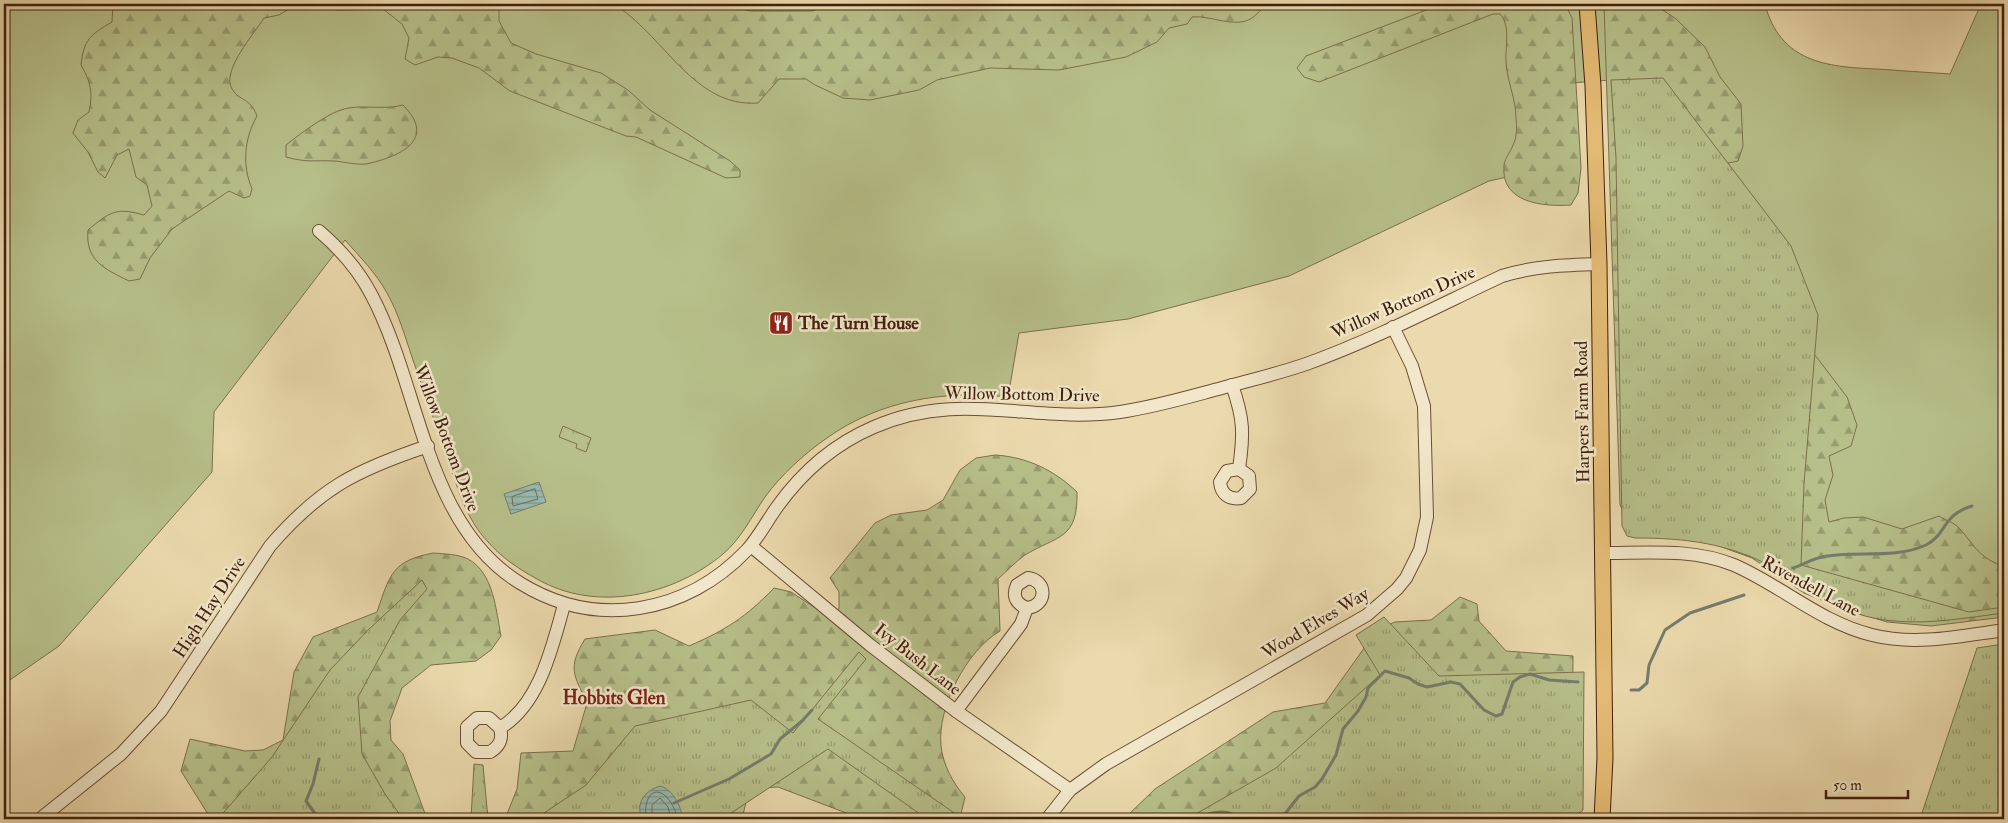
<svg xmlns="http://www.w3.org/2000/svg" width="2008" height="823" font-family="'IM FELL Double Pica',serif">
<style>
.green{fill:#b7c08a;stroke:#7c704c}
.forest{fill:url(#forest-firs);stroke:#7c704c}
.park{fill:url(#park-tufts);stroke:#7c704c}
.water{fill:url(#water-rules);stroke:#757c6e}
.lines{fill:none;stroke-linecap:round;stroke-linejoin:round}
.shore{stroke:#6c6d5e;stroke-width:1}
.stream{stroke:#757c6e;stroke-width:3}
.minor-casing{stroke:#6b4e35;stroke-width:14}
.major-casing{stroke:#40200d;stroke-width:17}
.minor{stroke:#f2e7ca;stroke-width:12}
.major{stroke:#e6bd76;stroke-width:15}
.labels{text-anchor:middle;stroke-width:5;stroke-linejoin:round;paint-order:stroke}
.street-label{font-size:18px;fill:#40200d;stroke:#f2e7ca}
.poi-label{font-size:18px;font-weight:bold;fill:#40200d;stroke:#f2e7ca;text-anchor:start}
.neighbourhood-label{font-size:19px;font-weight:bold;fill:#7a1f14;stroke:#f2e7ca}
</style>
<defs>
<pattern id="forest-firs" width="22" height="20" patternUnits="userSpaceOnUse" patternTransform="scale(1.25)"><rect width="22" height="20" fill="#b7c08a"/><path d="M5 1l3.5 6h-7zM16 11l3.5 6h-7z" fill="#969c6f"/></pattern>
<pattern id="park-tufts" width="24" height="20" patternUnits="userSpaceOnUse" patternTransform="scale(1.25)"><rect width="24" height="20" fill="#b7c08a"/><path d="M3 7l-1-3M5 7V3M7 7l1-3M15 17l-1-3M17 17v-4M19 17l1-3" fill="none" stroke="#969c6f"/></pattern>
<pattern id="water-rules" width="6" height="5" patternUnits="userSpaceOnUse" patternTransform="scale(1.25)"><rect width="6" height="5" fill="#99baaf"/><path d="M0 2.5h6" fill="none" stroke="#7e978d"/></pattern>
</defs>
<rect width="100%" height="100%" fill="#ebdaad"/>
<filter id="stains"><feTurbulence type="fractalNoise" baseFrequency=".004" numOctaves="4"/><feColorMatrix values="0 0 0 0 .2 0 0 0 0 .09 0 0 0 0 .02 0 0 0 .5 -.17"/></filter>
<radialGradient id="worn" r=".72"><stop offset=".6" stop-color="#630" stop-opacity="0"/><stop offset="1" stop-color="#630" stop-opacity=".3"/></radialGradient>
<!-- green -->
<path class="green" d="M4,4H1765C1780,62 1826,67 1877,69C1901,71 1926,72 1950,74L1981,4H2004V607L1800,565L1611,80L1571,83L1574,162L1489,181L1289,276L1128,319L1019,333L1008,397C945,390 880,400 827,438C805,453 781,475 765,497C752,516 741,539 723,554C673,596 596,613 537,579C519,569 502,558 488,542C467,520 458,490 449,462C437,429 426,396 414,363C406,340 399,314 387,293C376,273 360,257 345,240L214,412L212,472L59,646L4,684Z"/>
<!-- forest -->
<g class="forest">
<path d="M113,4H293L292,7L279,15L264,18C254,34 221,71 232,89C240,102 250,97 257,116C244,139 242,165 252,189L250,196L244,198L229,191L172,229L150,258L140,279L129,281C105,269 85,261 88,230C110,212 115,207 144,215L152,206L147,185L136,177L129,149L117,155L105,178L98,172L88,152L73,133L78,120L89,112C93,93 91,82 81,65C84,39 90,35 112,22Z"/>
<polygon points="326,4 499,4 499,21 511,43 536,54 601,73 628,90 650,110 730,161 740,170 740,177 726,178 636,137 626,136 510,91 479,68 452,58 438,57 415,65 405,59 409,38 402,24 383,9 336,10"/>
<path d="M613,4H721L750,11H813L828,4H1266C1262,8 1257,15 1252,18C1235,29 1211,15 1192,17L1187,24L1169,28L1157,42L1126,57L1059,70L990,68L937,80L919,90L870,100L843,98L815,85L806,79H779L758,103C693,108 663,33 613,4Z"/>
<path d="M1442,4H1565L1572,18L1581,168L1578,193L1571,205C1543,207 1500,203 1504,165C1505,158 1511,151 1513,145C1517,138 1517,126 1516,118C1516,99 1507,81 1506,62C1505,47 1511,26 1500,14H1493L1319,82L1304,77L1297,68L1306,56Z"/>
<path d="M1604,4H1654L1676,19L1705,47L1720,77L1741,104L1743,146L1738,161L1728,163L1805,342L1847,397L1857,425L1851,446L1829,456L1833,475L1825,500L1829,522L1844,518L1863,517L1902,529L1939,516C1945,520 1955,523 1959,528C1977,548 1977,556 2004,567V617L1931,626L1887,622L1841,608L1804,593L1752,558L1705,541L1628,521L1620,505Z"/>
<path d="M403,105C438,140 399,157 366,164C356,165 345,162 335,161C314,160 308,163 286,157V145C300,134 331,110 349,108C367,105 384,110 403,105Z"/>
<path d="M995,455C1027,457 1054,470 1077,492C1078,540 1058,535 1025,555C1015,562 1007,571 998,579L1000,631C967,650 937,707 941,746C943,765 953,783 965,797L961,814L950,819H862L778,787L760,788L747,798L742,819H505L517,789L521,753L573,751L587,703C574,675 567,668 585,639L655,630L689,646C726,630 746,617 774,588L791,592L823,613L839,609V592L830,578L875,523L891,515L927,510L943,500L960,470L976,458Z"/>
<path d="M433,553C444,554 458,554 468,559C494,573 496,611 501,636L491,650L476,661L431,665L402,688L390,721L391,740L403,754L427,819H211L181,771L190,739L245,751L263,750L283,740L294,672L313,637L377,612C390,574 392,561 433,553Z"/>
<polygon points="1460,597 1477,604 1479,621 1506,651 1573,656 1572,819 1451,799 1416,819 1124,819 1155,789 1273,712 1325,703 1377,630 1395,622 1431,620"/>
</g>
<!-- park -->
<g class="park">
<path d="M1663,78L1791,246L1818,315L1804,484L1801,565L1969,612L2004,607V613C1957,619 1911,628 1865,616C1831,607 1804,585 1774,568C1729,543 1685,538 1635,538L1627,536L1622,526L1616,158L1611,80Z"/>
<polygon points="563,426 591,438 586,452 576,448 577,444 559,437"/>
<polygon points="422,580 427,589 400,620 358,697 362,754 385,794 403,819 218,819 272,757 330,670 368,630"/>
<polygon points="1384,617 1439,676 1584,672 1583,810 1573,819 1187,819 1276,768 1380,675 1356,635"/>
<polygon points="2004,644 2004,819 1920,819 1977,648"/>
<polygon points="859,652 866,659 818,719 963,819 927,819 828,749 728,815 725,819 535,819 586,785 635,726 751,700 793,733"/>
<polygon points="474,764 483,765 488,819 471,819"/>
</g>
<!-- water -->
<g class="water">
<polygon points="539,482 546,502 511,514 504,494"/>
<path d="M661,786C675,792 680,805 683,819H642C635,803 645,790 661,786Z"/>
</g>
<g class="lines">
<!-- shore -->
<g class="shore">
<polygon points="535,489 538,499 513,506 512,497"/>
<path d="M646,819C642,783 668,783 678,819"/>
<polyline points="652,819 652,805 660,798 668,807 671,819"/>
</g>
<!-- stream -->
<g class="stream">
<path d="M1793,568C1802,565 1812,559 1822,557C1856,550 1893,560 1926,545C1947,534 1942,515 1972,506"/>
<polyline points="1631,690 1639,690 1647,683 1649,665 1665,630 1690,613 1744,595"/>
<polyline points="319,759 313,784 306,801 319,819"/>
<polyline points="674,803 729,779 771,754 780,739 802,721 812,710"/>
<path d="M1196,819C1208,813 1228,807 1239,819"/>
<polyline points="1273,819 1284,815 1299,796 1315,787 1322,779 1336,755 1343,729 1358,711 1366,697 1368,688 1385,671 1409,678 1418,684 1427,687 1451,682 1460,684 1484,710 1496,716 1502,714 1513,682 1520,677 1530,674 1549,680 1578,682"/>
</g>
<defs>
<g id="minor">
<path d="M319,231C340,249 358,269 371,294C421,387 424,524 520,583C596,630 686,614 747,550C758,538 767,521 777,507C802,472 834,444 874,427C961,389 1032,424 1120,412C1155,407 1188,397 1222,388C1251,380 1281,373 1309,363C1375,339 1438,306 1502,276C1534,266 1565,265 1599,264"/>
<path d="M1232,385C1244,419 1244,434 1239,469L1227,471L1220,482C1221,494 1229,500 1241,498L1250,489L1249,476L1239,469"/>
<polyline points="751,546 870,645 956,711 1070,790"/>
<path d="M1602,553C1647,553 1692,548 1734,565C1782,586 1820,622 1872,635C1915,646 1961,636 2004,630"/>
<path d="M956,711L1021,624L1027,608C1047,606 1048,581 1028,578L1017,585C1012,596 1016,604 1027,608"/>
<path d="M500,728C503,739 500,746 490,752H476L467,743V727L477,718H489L500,728C540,704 552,647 564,605"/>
<path d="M40,819L121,754L161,711L270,546C320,488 356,470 428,446"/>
<polyline points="1047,819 1070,790 1106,764 1367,615 1397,589 1406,578 1420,550 1427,517 1424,406 1412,366 1393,327"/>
</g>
<polyline id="major" points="1587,4 1593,86 1599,264 1605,758 1602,819"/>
</defs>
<!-- minor casing -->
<use href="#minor" class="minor-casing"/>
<!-- major casing -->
<use href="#major" class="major-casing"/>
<!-- minor -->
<use href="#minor" class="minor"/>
<!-- major -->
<use href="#major" class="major"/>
</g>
<!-- icons -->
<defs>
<symbol id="restaurant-square" viewBox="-11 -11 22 22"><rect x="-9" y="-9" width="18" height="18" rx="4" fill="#8f2418" stroke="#f2e7ca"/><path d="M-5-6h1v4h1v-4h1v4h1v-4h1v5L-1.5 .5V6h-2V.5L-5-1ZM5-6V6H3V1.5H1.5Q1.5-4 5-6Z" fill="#fff"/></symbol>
</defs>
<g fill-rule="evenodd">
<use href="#restaurant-square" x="767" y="309" width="28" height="28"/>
</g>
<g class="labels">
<!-- street labels -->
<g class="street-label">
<text transform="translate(1403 302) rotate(-24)" y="6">Willow Bottom Drive</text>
<text transform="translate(1022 394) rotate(1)" y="6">Willow Bottom Drive</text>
<text transform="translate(1582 412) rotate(-91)" y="6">Harpers Farm Road</text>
<text transform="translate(447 438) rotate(69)" y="6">Willow Bottom Drive</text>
<text transform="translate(1811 586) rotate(28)" y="6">Rivendell Lane</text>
<text transform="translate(209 607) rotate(-57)" y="6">High Hay Drive</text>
<text transform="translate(1315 623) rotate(-31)" y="6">Wood Elves Way</text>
<text transform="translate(918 659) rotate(38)" y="6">Ivy Bush Lane</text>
</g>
<!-- poi labels -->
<g class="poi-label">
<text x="798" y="329">The Turn House</text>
</g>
<!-- neighbourhood labels -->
<g class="neighbourhood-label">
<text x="614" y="704">Hobbits Glen</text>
</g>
</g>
<!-- margin -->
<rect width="2008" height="823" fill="none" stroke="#ebdaad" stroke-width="20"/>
<rect x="5" y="5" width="1998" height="813" fill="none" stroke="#40200d" stroke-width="2.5"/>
<rect x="10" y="10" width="1988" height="803" fill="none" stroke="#40200d"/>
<!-- scale -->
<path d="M1826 790v8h82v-8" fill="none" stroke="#40200d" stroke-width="2.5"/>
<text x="1833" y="790" font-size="15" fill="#40200d" stroke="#f2e7ca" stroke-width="4" paint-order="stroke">50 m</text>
<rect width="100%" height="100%" filter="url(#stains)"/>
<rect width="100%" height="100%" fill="url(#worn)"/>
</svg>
